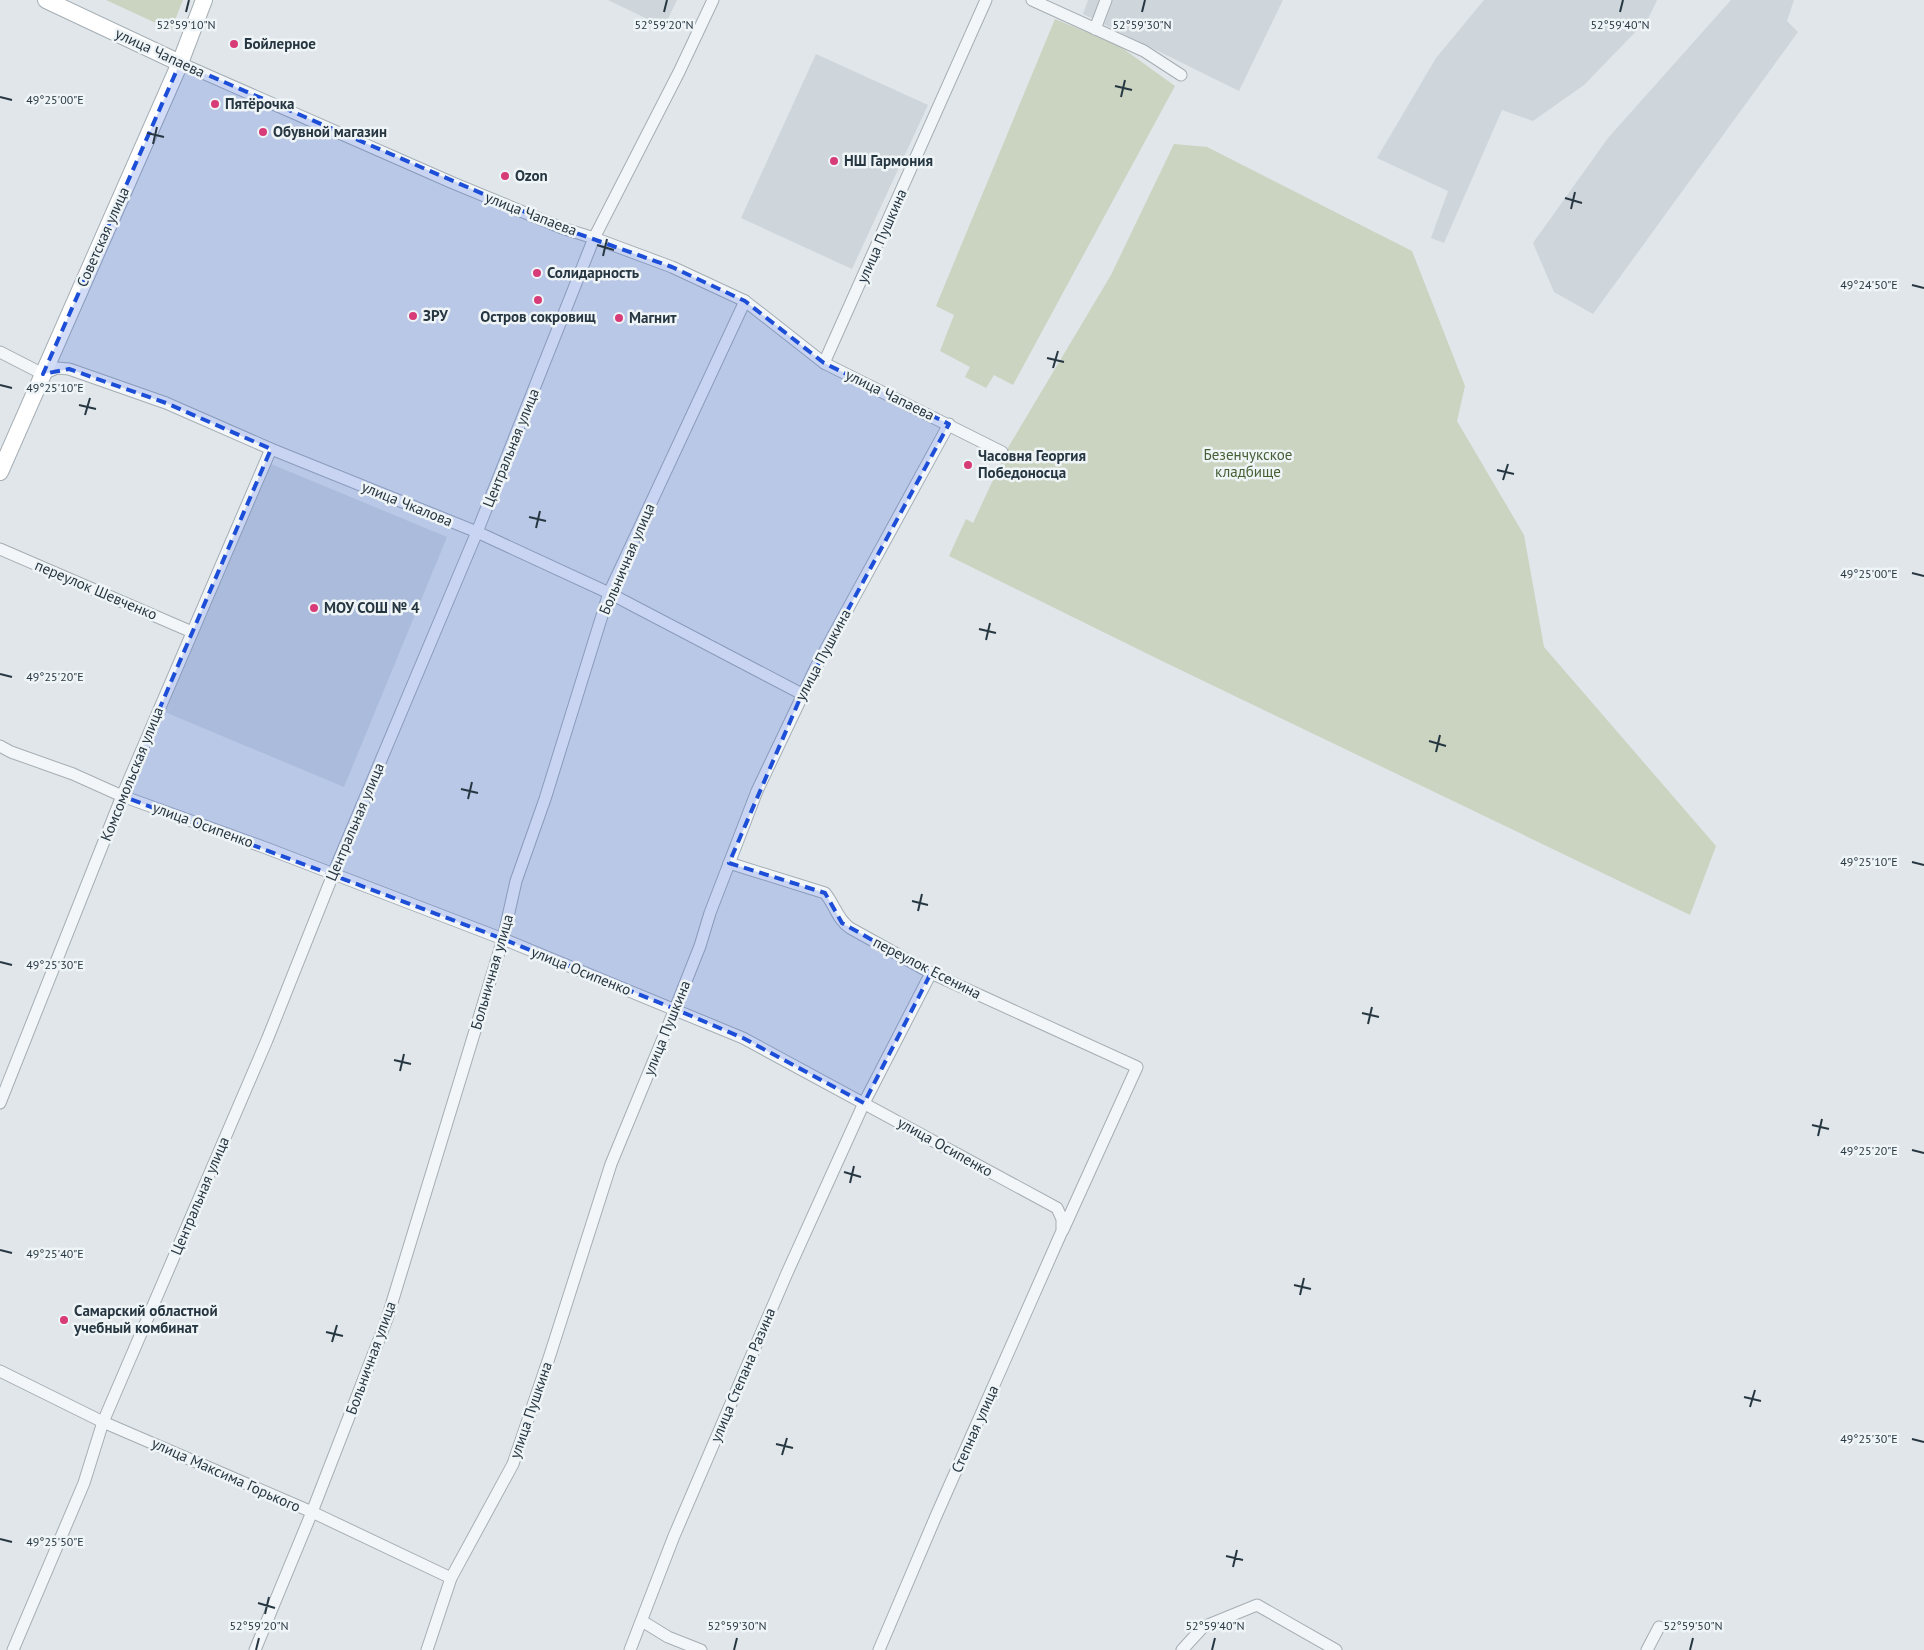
<svg xmlns="http://www.w3.org/2000/svg" width="1924" height="1650" font-family="'PT Sans',sans-serif">
<style>
.built{fill:#ced6dc}
.green{fill:#cad4c0}
.lines{fill:none;stroke-linecap:round;stroke-linejoin:round}
.street-casing{stroke:#a5aeb4;stroke-width:13}
.secondary-casing{stroke:#a5aeb4;stroke-width:18}
.street{stroke:#f3f6f8;stroke-width:11}
.secondary{stroke:#fff;stroke-width:16}
.marked{fill:#1d4ed8;fill-opacity:0.2;stroke:#1d4ed8;stroke-width:4;stroke-dasharray:10 6;stroke-linejoin:round}
.ticks{fill:none;stroke:#273742;stroke-width:2}
.poi-dot{fill:#d73c78;stroke:#eff4f7;stroke-width:2}
.labels{text-anchor:middle;stroke-width:5;stroke-linejoin:round;paint-order:stroke}
.poi-label{font-size:15px;font-weight:bold;fill:#273742;stroke:#eff4f7;text-anchor:start}
.street-label{font-size:15px;fill:#273742;stroke:#eff4f7}
.park-label{font-size:15px;fill:#465f34;stroke:#eff4f7}
.ticks-label{font-size:12px;text-anchor:middle;fill:#273742;stroke:#eff4f7;stroke-width:5;stroke-linejoin:round;paint-order:stroke}
</style>
<rect width="100%" height="100%" fill="#e0e6ea"/>
<!-- built -->
<g class="built">
<polygon points="608,0 677,0 664,27"/>
<polygon points="1088,0 1283,0 1239,91 1083,14"/>
<polygon points="1484,0 1657,0 1648,19 1584,85 1533,121 1502,110 1444,243 1431,238 1448,191 1377,158 1436,58"/>
<polygon points="1731,0 1794,0 1787,21 1798,32 1593,314 1554,292 1533,243 1608,138"/>
<polygon points="816,54 928,105 852,269 741,218"/>
<polygon points="271,464 447,537 344,787 165,712"/>
</g>
<!-- green -->
<g class="green">
<polygon points="106,0 183,0 171,30"/>
<polygon points="1055,19 1118,45 1175,86 1013,385 994,375 986,388 965,377 970,367 940,351 954,315 936,306"/>
<polygon points="1174,144 1207,147 1412,251 1465,386 1457,421 1524,535 1544,647 1716,846 1690,915 1160,660 949,556 966,519 973,523 1009,446 1111,275"/>
</g>
<g class="lines">
<defs>
<g id="street">
<polyline points="1032,0 1144,51 1181,75"/>
<polyline points="1095,29 1106,0"/>
<polyline points="180,63 453,183 562,228 594,238 672,267 745,301 824,363 1002,452"/>
<polyline points="0,352 43,374 57,368 69,369 166,403 271,449 477,532 609,593 802,694"/>
<polyline points="824,363 986,0"/>
<polyline points="0,549 192,632"/>
<polyline points="0,746 11,752 73,774 122,796 266,848 503,939 743,1038 1057,1208 1062,1219 1062,1231 936,1516 879,1650"/>
<path d="M729,863L825,893C835,905 837,919 850,928L931,973L1137,1067L1063,1230"/>
<polyline points="0,1103 122,796 271,449"/>
<polyline points="0,1371 103,1422 312,1512 451,1578"/>
<polyline points="642,1621 668,1637 701,1650"/>
<polyline points="13,1650 84,1483 103,1422 267,1040 336,867 477,532 594,238 679,72 713,0"/>
<polyline points="255,1650 312,1512 387,1319 503,939 516,881 545,799 609,593 745,301"/>
<polyline points="427,1650 451,1578 513,1464 550,1355 611,1164 675,1009 700,946 710,913 757,791 816,667 949,424"/>
<polyline points="630,1650 674,1536 787,1273 864,1103 931,973"/>
<polyline points="1182,1650 1203,1627 1257,1605 1336,1650"/>
<polyline points="1647,1650 1659,1627"/>
</g>
<g id="secondary">
<polyline points="46,0 180,63"/>
<polyline points="0,472 180,63 204,0"/>
</g>
</defs>
<!-- street casing -->
<use href="#street" class="street-casing"/>
<!-- secondary casing -->
<use href="#secondary" class="secondary-casing"/>
<!-- street -->
<use href="#street" class="street"/>
<!-- secondary -->
<use href="#secondary" class="secondary"/>
</g>
<!-- marked area -->
<path class="marked" d="M180,63L562,228L672,267L745,301L824,363L949,424L802,694L729,863L825,893L842,923L931,973L864,1103L743,1038L675,1009L503,939L122,796L271,449L166,403L69,369L43,374Z"/>
<!-- ticks -->
<path class="ticks" d="M186,12L189,0M664,12L667,0M1142,12L1145,0M1620,12L1623,0M1115,86L1132,90M0,97L12,100M1121,97L1125,80M147,133L164,137M153,144L157,127M1565,198L1582,203M1571,209L1575,192M597,245L614,250M603,256L607,239M1912,285L1924,288M1047,358L1064,362M1053,368L1058,351M0,385L12,388M79,405L96,409M85,415L90,398M1497,470L1514,474M1503,480L1508,464M529,517L546,521M536,528L540,511M1912,573L1924,576M979,629L996,633M986,640L990,623M0,674L12,677M1429,741L1446,746M1436,752L1440,735M461,789L478,793M468,799L472,782M1912,862L1924,865M912,901L928,905M918,911L922,894M0,962L12,965M1362,1013L1379,1017M1368,1024L1372,1007M394,1060L411,1064M400,1071L404,1054M1812,1125L1829,1129M1818,1136L1822,1119M1912,1150L1924,1153M844,1172L861,1177M850,1183L854,1166M0,1250L12,1253M1294,1285L1311,1289M1300,1295L1304,1278M326,1332L343,1336M332,1342L337,1325M1744,1397L1761,1401M1750,1407L1755,1390M1912,1439L1924,1442M776,1444L793,1448M782,1455L787,1438M0,1539L12,1542M1226,1556L1243,1560M1233,1567L1237,1550M258,1603L275,1608M265,1614L269,1597M256,1650L259,1638M734,1650L737,1638M1212,1650L1215,1638M1690,1650L1693,1638"/>
<!-- markers -->
<g class="poi-dot">
<circle cx="234" cy="44" r="5"/>
<circle cx="215" cy="104" r="5"/>
<circle cx="263" cy="132" r="5"/>
<circle cx="834" cy="161" r="5"/>
<circle cx="505" cy="176" r="5"/>
<circle cx="537" cy="273" r="5"/>
<circle cx="538" cy="300" r="5"/>
<circle cx="413" cy="316" r="5"/>
<circle cx="619" cy="318" r="5"/>
<circle cx="968" cy="465" r="5"/>
<circle cx="314" cy="608" r="5"/>
<circle cx="64" cy="1320" r="5"/>
</g>
<g class="labels">
<!-- poi labels -->
<g class="poi-label">
<text x="244" y="49">Бойлерное</text>
<text x="225" y="109">Пятёрочка</text>
<text x="273" y="137">Обувной магазин</text>
<text x="844" y="166">НШ Гармония</text>
<text x="515" y="181">Ozon</text>
<text x="547" y="278">Солидарность</text>
<text x="423" y="321">ЗРУ</text>
<text x="538" y="322" text-anchor="middle">Остров сокровищ</text>
<text x="629" y="323">Магнит</text>
<text x="978" y="461">Часовня Георгия<tspan x="978" dy="17">Победоносца</tspan></text>
<text x="324" y="613">МОУ СОШ № 4</text>
<text x="74" y="1316">Самарский областной<tspan x="74" dy="17">учебный комбинат</tspan></text>
</g>
<!-- street labels -->
<g class="street-label">
<text transform="translate(160 53) rotate(25)" y="5">улица Чапаева</text>
<text transform="translate(531 214) rotate(21)" y="5">улица Чапаева</text>
<text transform="translate(882 236) rotate(-66)" y="5">улица Пушкина</text>
<text transform="translate(103 237) rotate(-66)" y="5">Советская улица</text>
<text transform="translate(890 395) rotate(26)" y="5">улица Чапаева</text>
<text transform="translate(511 448) rotate(-68)" y="5">Центральная улица</text>
<text transform="translate(407 504) rotate(22)" y="5">улица Чкалова</text>
<text transform="translate(627 559) rotate(-67)" y="5">Больничная улица</text>
<text transform="translate(96 590) rotate(23)" y="5">переулок Шевченко</text>
<text transform="translate(823 655) rotate(-62)" y="5">улица Пушкина</text>
<text transform="translate(132 774) rotate(-68)" y="5">Комсомольская улица</text>
<text transform="translate(355 822) rotate(-67)" y="5">Центральная улица</text>
<text transform="translate(203 825) rotate(20)" y="5">улица Осипенко</text>
<text transform="translate(927 968) rotate(27)" y="5">переулок Есенина</text>
<text transform="translate(581 971) rotate(22)" y="5">улица Осипенко</text>
<text transform="translate(492 972) rotate(-74)" y="5">Больничная улица</text>
<text transform="translate(667 1028) rotate(-68)" y="5">улица Пушкина</text>
<text transform="translate(945 1147) rotate(29)" y="5">улица Осипенко</text>
<text transform="translate(200 1196) rotate(-67)" y="5">Центральная улица</text>
<text transform="translate(371 1358) rotate(-70)" y="5">Больничная улица</text>
<text transform="translate(743 1375) rotate(-67)" y="5">улица Степана Разина</text>
<text transform="translate(531 1410) rotate(-71)" y="5">улица Пушкина</text>
<text transform="translate(975 1429) rotate(-66)" y="5">Степная улица</text>
<text transform="translate(226 1475) rotate(24)" y="5">улица Максима Горького</text>
</g>
<!-- park labels -->
<g class="park-label">
<text x="1248" y="460">Безенчукское<tspan x="1248" dy="17">кладбище</tspan></text>
</g>
</g>
<g class="ticks-label">
<text x="186" y="29">52°59'10"N</text>
<text x="1620" y="29">52°59'40"N</text>
<text x="664" y="29">52°59'20"N</text>
<text x="1142" y="29">52°59'30"N</text>
<text x="55" y="104">49°25'00"E</text>
<text x="1869" y="289">49°24'50"E</text>
<text x="55" y="392">49°25'10"E</text>
<text x="1869" y="578">49°25'00"E</text>
<text x="55" y="681">49°25'20"E</text>
<text x="1869" y="866">49°25'10"E</text>
<text x="55" y="969">49°25'30"E</text>
<text x="1869" y="1155">49°25'20"E</text>
<text x="55" y="1258">49°25'40"E</text>
<text x="1869" y="1443">49°25'30"E</text>
<text x="55" y="1546">49°25'50"E</text>
<text x="259" y="1630">52°59'20"N</text>
<text x="737" y="1630">52°59'30"N</text>
<text x="1215" y="1630">52°59'40"N</text>
<text x="1693" y="1630">52°59'50"N</text>
</g>
</svg>
